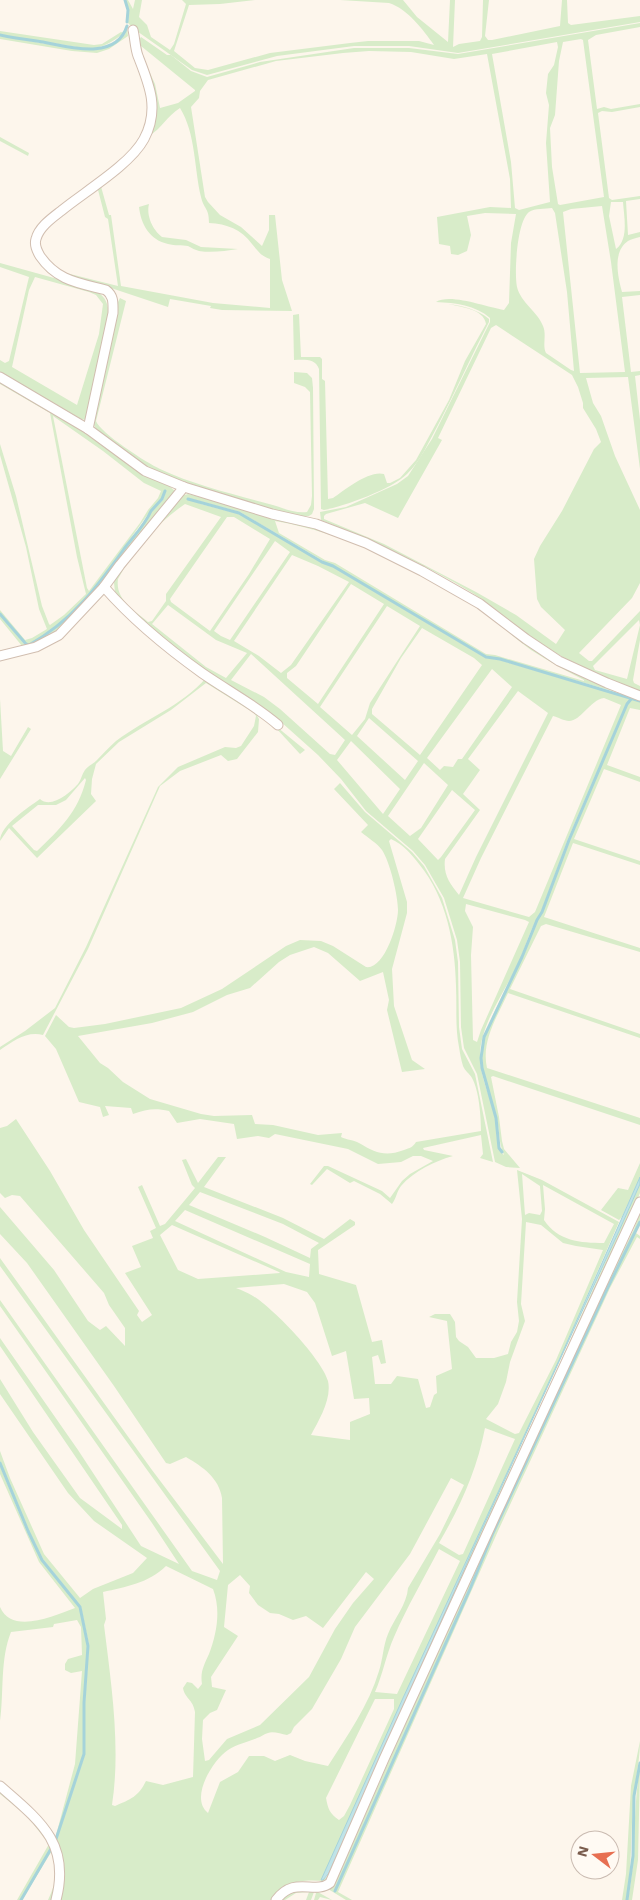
<svg xmlns="http://www.w3.org/2000/svg" width="640" height="1900" font-family="'Work Sans',sans-serif">
<style>
.green{fill:#d8ecc9;fill-rule:evenodd}
.water{fill:#bfe3e8;stroke:#a5d3da}
.lines{fill:none;stroke-linecap:round;stroke-linejoin:round}
.stream{stroke:#a5d3da;stroke-width:3}
.street-casing{stroke:#d1beb0;stroke-width:11}
.street{stroke:#fff;stroke-width:9}
</style>
<rect width="100%" height="100%" fill="#fdf6ec"/>
<!-- green -->
<g class="green">
<path d="M126,0H128L133,9L135,0H142L139,17L147,25L151,37L170,50L174,44L186,4L182,0H255L220,4L189,5L174,51L195,68L208,70L270,53L350,43L368,41H419L434,45C423,30 408,9 389,3L340,0H403L417,17L448,42L450,0H455L453,47L459,44L480,41L482,37L483,0H489L485,36L488,40H492L560,26L562,0H567L568,23L571,25L640,16V22L458,53L409,46H354L277,56L207,75L192,70L134,29L128,23L129,10Z"/>
<path d="M640,23V27L596,35L588,40L597,109L604,107L611,109L640,104V107L612,112L602,111L598,113L609,198L612,200L640,196V199L626,201L628,235L640,232V237C636,238 631,239 628,241C612,252 618,277 622,292L640,291V295L622,297L631,372L640,371V375L635,376L640,420V469L628,377L586,378L593,403L601,416L615,456L640,510V583L632,598L579,653L589,661H592L640,611V640L633,680L634,683L640,686V692C604,678 570,663 538,642C516,627 496,608 474,594C426,565 376,541 323,521L321,520L320,512L346,507L397,484L408,476L432,439L490,322V318C475,305 456,303 436,302C450,293 486,307 504,310L509,303L511,243L516,214L485,213L467,216L471,235L467,251L458,255L451,254L450,246L439,244L437,217L490,207L511,208L510,179L487,54L454,59L411,52L369,51L343,53L276,61L208,80L200,91L199,98L191,107L205,197L208,202L220,215L241,227L262,246L269,230V215H275L282,280L292,311L222,310L210,308L211,306L170,299L168,307L111,288L68,277L55,269L56,267L62,272L118,286L108,219L105,217L97,186L100,183L109,215H111L121,286L213,303L270,308V259C261,256 258,251 252,244C241,229 227,224 209,223C209,207 204,210 201,197C194,168 196,134 180,108C167,116 162,128 149,136L152,127L139,40L141,37L167,55H171L191,71L207,77L260,62L354,48H409L458,54ZM581,39L583,40L604,197L560,205L558,204L552,167L550,128L555,115L559,61L563,42ZM557,42L558,47L554,65L548,74L546,93L549,105L546,143L550,202L519,210L515,208L511,162L492,54ZM141,46L195,90V91L178,103L160,108L155,84L143,58ZM611,202H623C624,217 629,239 616,249L609,216ZM602,206L611,262L625,372L580,373L563,212L571,209ZM552,208L555,213L567,292L574,371L571,370L546,353C542,345 547,335 543,326C538,312 521,303 517,287C514,273 517,221 529,212C535,208 545,209 552,208ZM496,325L572,375L578,387L583,403V408L596,429L601,442L594,449L562,511L540,546L534,559L537,599L541,607L565,630L556,644L516,615L476,592L384,544L324,519V516L326,514L365,503L398,518L442,440L438,438L491,328ZM639,620L640,625L627,679L595,670L593,666Z"/>
<polygon points="127,27 128,36 109,49 97,53 72,51 0,39 0,36 77,49 97,50 110,46 125,34"/>
<path d="M0,31L94,45L102,44L121,32L124,33C112,42 103,48 89,49L9,36L0,34Z"/>
<polygon points="0,137 29,153 28,156 0,141"/>
<path d="M149,204C146,216 153,230 162,237L186,240L201,247L238,249C225,251 212,253 199,251C195,250 192,248 188,246C182,245 175,246 168,244C150,240 141,225 139,207Z"/>
<path d="M0,263L90,288C97,291 105,296 107,304C110,313 105,326 104,335C99,363 93,391 86,420L81,419L0,372V360L5,363L9,361L29,277L0,267ZM35,277L89,292L96,295L103,304L99,334L77,405L12,367L29,290Z"/>
<path d="M120,298L126,301L96,421C100,433 147,463 160,469C194,485 233,494 269,504C281,507 295,514 307,512L311,505L312,496L310,392L305,387L294,383V372L307,373L312,378L313,388L314,509L312,514L309,516H300L250,504L162,474L141,463L96,429L93,423L117,304Z"/>
<path d="M448,304C463,306 477,309 489,319V322C471,356 456,391 438,425C429,441 421,461 407,474C392,489 345,506 324,510L321,509L319,369C315,358 304,360 294,360L293,315L299,314L301,357H320L322,359V379L325,381L328,499L333,498C345,490 369,470 384,474L387,483H390L400,478L416,460L449,400L465,361L486,324C484,309 461,307 448,304Z"/>
<path d="M0,381L56,413L131,466L169,486L175,491L143,530L101,587L57,632L33,646L0,654V651L22,646L0,619V615L25,645L30,646L44,638L79,608L93,593L152,511L163,500L166,491H164L162,499L151,510L92,592L78,607L43,637L29,644L26,643L0,613V610L25,640L32,638L47,629L39,609L26,547L0,455V444L16,496L42,606L49,624L50,625L64,615L86,594L77,557L50,413L0,384ZM53,416L103,451L144,483L161,491L158,498L148,510L140,523L89,591L87,588Z"/>
<path d="M188,494L233,505L267,517L313,527L363,545L450,590L494,618L529,646L556,664L588,680L640,699L501,659L486,657L240,512L188,498L201,504L239,514L322,563L333,567L486,658L500,660L631,699L626,704L568,839L541,912C532,925 527,942 521,957C508,988 480,1022 480,1056C480,1078 491,1098 496,1119C498,1130 494,1147 504,1155C498,1141 500,1130 496,1115C491,1096 483,1079 482,1060C479,1032 508,986 521,961C529,946 532,927 542,913L570,840L627,705L632,699L640,702V710L630,708L607,765L640,777V782L604,769L574,839L640,861V865L573,843L544,917L640,948V952L546,924L541,926L510,989L640,1034V1038L508,993C497,1017 481,1041 487,1068L640,1118V1125L493,1076L491,1077L499,1117L502,1141L504,1149L520,1168L506,1167L495,1162L477,1074L464,1048L461,1027L460,962L457,940L444,898L425,865L413,851L366,811L341,779L318,755L271,713L205,672L123,605L115,592L114,583L116,573L166,513L181,496ZM185,504L221,517L166,594V601L152,621L148,622C134,610 115,600 118,579C133,551 158,522 185,504ZM227,517H234L270,539L249,574L210,631L171,602L170,599ZM275,521C347,533 420,571 480,610C498,622 513,637 531,650C548,661 566,671 584,680V681L495,655L486,654L335,563L325,560L279,533ZM275,541L290,552L230,640L221,636L214,631ZM292,555L318,566L349,582L291,665L281,673L259,656L234,641ZM351,584L384,604L318,704L287,678V673L296,666ZM168,605L216,640L247,653L226,678L206,667L152,624ZM387,606L420,626L370,703L365,719L352,735L320,707ZM422,628L474,658L482,665L420,755L372,714V709L401,658ZM251,654L345,740L335,755L330,754L280,709L264,697L231,680ZM492,669L512,687L462,759H458L453,767L444,766L440,770L427,758ZM518,691L548,713L476,857L459,895C450,884 443,875 445,859L480,810L463,794L480,770L468,759ZM604,698L621,705L535,912L529,917L463,898L481,858L553,716C558,717 564,721 569,721C581,721 590,700 604,698ZM369,718L418,761L405,780L357,736ZM351,741L400,789L383,814L337,760ZM424,763L448,785L421,828L410,836L388,816ZM452,790L475,810L441,857L438,860L418,839ZM466,904L525,920L529,922L481,1030L477,1042L473,1040L471,955L473,927L465,911Z"/>
<path d="M206,678L254,710L259,719L258,732L237,759L228,761L221,755L180,771L160,786L88,949L43,1035C26,1031 14,1041 0,1050V1047L25,1031L55,1008L86,947L158,787L178,767L225,747L236,748L241,746L254,726L256,716L254,713L206,683L171,710L119,742L96,764L92,779L91,794L96,801L37,858L9,828L0,841C0,825 28,808 40,799C51,809 70,793 78,784C81,780 82,774 85,770C88,766 93,764 97,760C103,754 109,747 116,741C145,719 182,706 206,678ZM85,778L86,780C78,812 60,829 37,851L34,850L12,826L38,805H56L66,800Z"/>
<polygon points="0,699 3,751 11,756 28,727 31,729 0,779"/>
<polygon points="275,727 277,727 305,750 300,754"/>
<path d="M340,783L365,812L412,852L424,866L442,898L455,940L458,962L459,1027L462,1049L475,1074L493,1162L480,1158L483,1154L481,1135L423,1148L424,1150L453,1156C435,1161 414,1171 401,1186C397,1191 396,1199 392,1204L380,1194L354,1181L350,1183L327,1169L312,1185L310,1184L324,1166H328L382,1191L390,1198L402,1181L410,1174L433,1161L421,1156H413L401,1162L378,1164L348,1149L275,1134L269,1138L258,1136L237,1139L234,1124L200,1119L177,1123L169,1111C155,1108 147,1109 133,1114L131,1108L105,1106L109,1115L103,1117L100,1107L79,1102L56,1049L45,1036L56,1015L69,1027L74,1028L105,1024L181,1008L222,989L286,946L300,940L321,941L333,946L366,967C384,970 398,925 398,910C398,896 390,862 382,850C377,843 368,838 361,832L368,825L334,789ZM391,839C403,844 412,855 419,864C447,898 455,944 456,986C457,1007 455,1027 459,1047C460,1053 461,1060 463,1066C465,1071 470,1074 472,1078C479,1090 481,1117 481,1131L416,1142C413,1147 410,1148 404,1150C385,1157 376,1153 359,1143C354,1140 347,1140 341,1137L342,1133L318,1135L273,1125L255,1124L252,1115L214,1116L201,1114L150,1099L123,1082L108,1068L100,1063L78,1036L152,1023L193,1012L227,995L250,988L279,962L290,955L314,947L328,953L360,981L383,972L389,1000L387,1010L402,1072L425,1069L412,1060L394,1006L392,969L407,913V902L389,841Z"/>
<path d="M16,1119L50,1171L84,1230L139,1311L137,1315L142,1322L152,1315L125,1273L141,1267L132,1246L153,1238L150,1231L156,1228L138,1187L142,1185L160,1226L165,1224L195,1188L192,1185L182,1160L186,1159L198,1183L218,1157H226L204,1187L283,1218L324,1239L350,1219L355,1222V1225L318,1250L319,1274L356,1285L372,1342L382,1340L386,1363L381,1364L378,1355L372,1357L375,1384H391L397,1376L418,1379L426,1408L430,1407L434,1395L437,1393L436,1376L452,1369L447,1321L429,1317L435,1314H450L455,1322L456,1337L459,1341L468,1347L476,1358H494L508,1354L511,1342L517,1332L519,1321L517,1302L522,1219L517,1170L542,1180L619,1222L560,1358L403,1698L322,1880L327,1877L329,1873L479,1536L553,1379L640,1184V1193L626,1226L326,1881C302,1880 287,1879 272,1900H58L56,1841L85,1754V1703L89,1645L81,1607L43,1559L29,1531L0,1461V1451L10,1478L44,1554L80,1598L93,1589L133,1573L147,1558L94,1521L68,1493L0,1394V1379L33,1432L80,1498L122,1529V1525L0,1346V1338L78,1450L141,1546L179,1564L152,1523L0,1306V1300L192,1571L217,1580L220,1571L0,1266V1258L152,1470L223,1564L222,1498C219,1478 203,1467 186,1457L170,1464L166,1463L114,1386L27,1263L0,1234V1207L54,1270L88,1321L100,1330L106,1326L125,1346V1328L109,1305L104,1293L20,1196L12,1195L5,1198L0,1193V1128L7,1126ZM522,1174L540,1186L542,1211L540,1215L529,1213L525,1215ZM543,1185L614,1224L604,1243C580,1243 558,1241 544,1220L545,1209ZM200,1192L283,1224L319,1243L311,1249L310,1258L265,1237L189,1205ZM185,1210L310,1264L309,1277L286,1272L175,1221ZM526,1222L541,1225L563,1243L576,1246L603,1250L556,1360L519,1433L515,1434L486,1419L498,1404L506,1382L510,1362L525,1321L521,1304ZM172,1225L279,1272L280,1273L198,1279L178,1270L160,1235ZM284,1284L307,1292L315,1303L332,1356L346,1351L354,1399L369,1398L370,1414L350,1422V1440L311,1435C319,1420 332,1399 328,1381C322,1359 273,1308 253,1296C248,1293 242,1290 236,1288ZM485,1428L515,1439L463,1554L459,1555L439,1543C460,1507 477,1470 485,1428ZM451,1478L464,1485L440,1534L408,1588C407,1604 394,1619 388,1634C383,1646 383,1659 379,1671C369,1705 347,1736 328,1766L305,1761L290,1755L275,1761L264,1756H249L238,1772L220,1782L208,1813C189,1798 213,1760 228,1750C237,1744 248,1742 257,1738C261,1737 264,1734 268,1733C273,1731 281,1734 287,1735L291,1733L294,1727L312,1709L341,1659L355,1627L410,1554ZM439,1549L460,1561L397,1694L375,1692C383,1674 386,1655 394,1637C407,1607 424,1578 439,1549ZM166,1566L213,1589C221,1610 217,1633 209,1654C204,1665 200,1672 202,1684L198,1689L192,1683L187,1682L183,1688C185,1699 193,1699 195,1712L193,1777L163,1785L146,1781C138,1797 131,1799 115,1806L112,1805C121,1747 111,1682 104,1625L106,1619L103,1592C125,1587 149,1583 166,1566ZM366,1572L374,1579L353,1603L335,1629L309,1677L260,1725L227,1739L209,1760L205,1761L202,1739L203,1720L210,1713L217,1710L226,1690L212,1687L211,1677L238,1636L224,1627L228,1585L240,1575L250,1586L249,1593L258,1605L270,1613L279,1614L293,1620L306,1616L323,1628ZM375,1699H394V1709L350,1805L344,1816L339,1820C330,1814 328,1809 326,1798Z"/>
<polygon points="640,1163 640,1177 622,1217 619,1220 601,1210 618,1188 628,1190"/>
<polygon points="640,1213 640,1220 635,1231 606,1288 492,1532 469,1589 335,1891 336,1891 471,1589 494,1533 607,1289 636,1233 640,1236 640,1239 637,1237 610,1288 498,1531 338,1892 352,1900 346,1900 328,1889 335,1882 340,1872 428,1672 595,1307 634,1229"/>
<path d="M0,1466L27,1532L42,1560L80,1607L88,1646L83,1703L84,1754L55,1839L75,1764L82,1671L71,1673L65,1670V1664L68,1659L82,1655L81,1627L77,1620L54,1624L53,1627L11,1632C0,1659 4,1692 0,1721V1607C12,1635 53,1616 75,1608L39,1562L0,1474Z"/>
<path d="M640,1741C640,1759 636,1776 634,1795C630,1830 633,1865 626,1900H622L626,1874L631,1786Z"/>
<path d="M640,1768L638,1860L632,1900H628C637,1856 632,1811 640,1768Z"/>
<path d="M0,1789C36,1821 71,1845 55,1900H48C56,1883 60,1867 53,1849L22,1900L52,1847L20,1900H17L49,1844L27,1816L0,1794Z"/>
<polygon points="298,1889 316,1891 332,1900 320,1897 318,1900 314,1900 316,1893 314,1892 311,1900 306,1900 309,1892 296,1893 285,1900 280,1900"/>
</g>
<!-- water -->
<polygon class="water" points="640,1177 640,1184 619,1231 479,1536 329,1873 323,1880 321,1880 403,1698 560,1358"/>
<g class="lines">
<!-- stream -->
<g class="stream">
<polyline points="125,0 128,10 127,22"/>
<path d="M0,35C14,38 29,40 43,42C69,47 116,61 127,26"/>
<polyline points="188,499 239,513 322,562 333,566 486,657 500,659 640,701"/>
<path d="M0,614L26,644L29,645C72,621 97,587 124,549C133,537 145,525 151,511L162,499L165,491"/>
<polyline points="502,1152 499,1148 496,1118 482,1068 481,1058 484,1037 522,957 537,920 542,912 569,840 627,704 632,698"/>
<polyline points="0,1463 28,1531 42,1560 80,1607 88,1646 84,1703 84,1754 56,1839"/>
<polyline points="335,1891 470,1589 493,1533 607,1289 640,1222"/>
<polyline points="21,1900 52,1847"/>
<polyline points="627,1900 633,1856 634,1796 640,1763"/>
</g>
<defs>
<g id="street">
<polyline points="0,377 88,429 145,471 184,487 272,514 316,524 366,543 422,571 480,604 526,639 559,661 607,683 640,696"/>
<path d="M88,429L113,313C113,303 114,296 106,290C79,283 57,281 40,256C37,251 34,245 36,239C39,227 52,218 61,211C84,192 130,165 144,139C160,109 149,84 138,56C135,48 135,38 133,30"/>
<path d="M104,587C132,619 167,648 202,673C228,691 255,705 278,725"/>
<polyline points="0,656 36,647 59,635 104,587 120,565 184,487"/>
<path d="M0,1786C39,1820 71,1843 56,1900"/>
<path d="M276,1900C295,1875 314,1895 330,1883L384,1759L496,1514L640,1202"/>
</g>
</defs>
<!-- street casing -->
<use href="#street" class="street-casing"/>
<!-- street -->
<use href="#street" class="street"/>
</g>
<!-- north arrow -->
<g transform="translate(595 1855) rotate(286)"><circle r="24" fill="#fffaf3" stroke="#cabbb1"/>
<path d="M0-4L9 19L0 12L-9 19Z" fill="#e76f51"/>
<text y="-8" font-size="14" font-weight="bold" text-anchor="middle" fill="#7a5c4d">N</text>
</g>
</svg>
